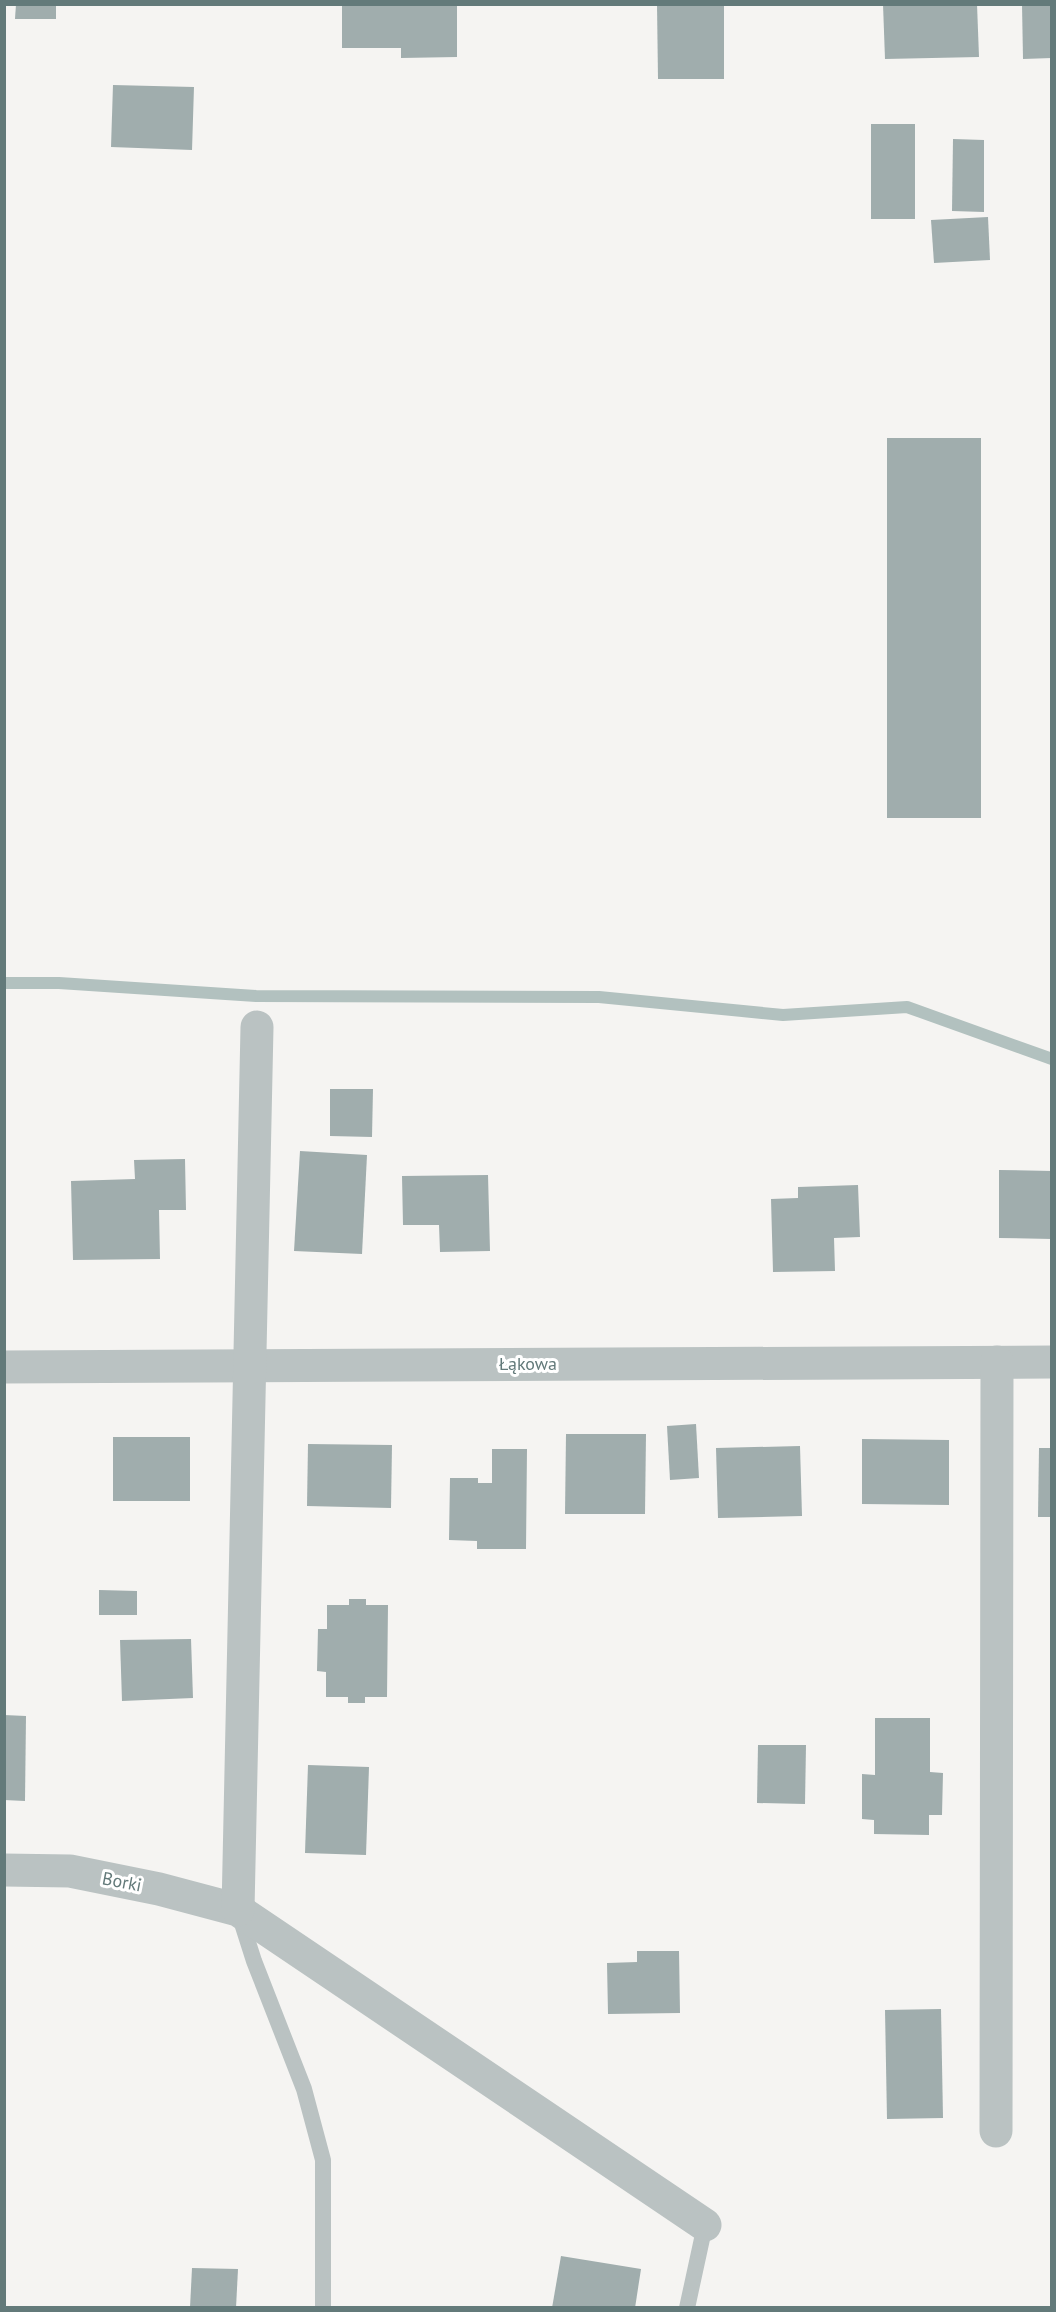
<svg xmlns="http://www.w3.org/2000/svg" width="1056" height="2312" font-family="'PT Sans',sans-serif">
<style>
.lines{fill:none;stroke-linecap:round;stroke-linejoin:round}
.stream{stroke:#b2c1bf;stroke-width:12}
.building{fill:#a0adad}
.lane{stroke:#bac2c2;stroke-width:16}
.street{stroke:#bac2c2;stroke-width:33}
.labels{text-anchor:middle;stroke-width:6;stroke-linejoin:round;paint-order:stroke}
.street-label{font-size:18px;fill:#637a7a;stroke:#fff}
</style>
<rect width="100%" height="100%" fill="#f5f4f2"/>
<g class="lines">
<!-- stream -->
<polyline class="stream" points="4,983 59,983 256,996 599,997 783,1015 907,1007 1052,1059"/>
</g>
<!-- building -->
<g class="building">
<polygon points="16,4 56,4 56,19 15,19"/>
<polygon points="342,4 457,4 457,57 401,58 401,48 342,48"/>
<polygon points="657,4 724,4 724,79 658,79"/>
<polygon points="883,4 977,4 979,57 885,59"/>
<polygon points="1022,4 1052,4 1052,58 1023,59"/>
<polygon points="113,85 194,87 192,150 111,147"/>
<rect x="871" y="124" width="44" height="95"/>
<polygon points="953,139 984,140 984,212 952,211"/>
<polygon points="988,217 990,260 934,263 931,220"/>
<rect x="887" y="438" width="94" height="380"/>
<polygon points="330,1089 373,1089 372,1137 330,1136"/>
<polygon points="300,1151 367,1155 362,1254 294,1251"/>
<polygon points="185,1159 186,1210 159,1210 160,1259 73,1260 71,1181 135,1179 134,1160"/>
<polygon points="999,1170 1052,1171 1052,1239 999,1238"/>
<polygon points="488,1175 490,1251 440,1252 439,1225 403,1225 402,1176"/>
<polygon points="858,1185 860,1237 834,1238 835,1271 773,1272 771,1199 798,1198 798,1187"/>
<polygon points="696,1424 699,1478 670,1480 667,1426"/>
<polygon points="566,1434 646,1434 645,1514 565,1514"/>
<rect x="113" y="1437" width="77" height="64"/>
<polygon points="862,1439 949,1440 949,1505 862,1504"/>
<polygon points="308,1444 392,1445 391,1508 307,1506"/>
<polygon points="800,1446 802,1516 718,1518 716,1448"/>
<polygon points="1039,1448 1052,1448 1052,1517 1038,1517"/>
<polygon points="492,1449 527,1449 526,1549 477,1549 477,1541 449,1540 450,1478 478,1478 478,1483 492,1483"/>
<polygon points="99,1590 137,1591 137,1615 99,1615"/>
<polygon points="349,1599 366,1599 366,1605 388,1605 387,1697 365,1697 365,1703 348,1703 348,1697 326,1697 326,1672 317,1671 318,1629 327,1629 327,1605 349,1605"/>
<polygon points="191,1639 193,1698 122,1701 120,1640"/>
<polygon points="4,1715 26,1716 25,1801 4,1800"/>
<polygon points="875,1718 930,1718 930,1772 943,1773 942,1815 929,1815 929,1835 874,1834 874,1820 862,1819 862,1774 875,1775"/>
<polygon points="758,1745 806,1745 805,1804 757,1803"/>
<polygon points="308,1765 369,1767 366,1855 305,1853"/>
<polygon points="637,1951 679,1951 680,2013 608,2014 607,1963 637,1962"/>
<polygon points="941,2009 943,2118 887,2119 885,2010"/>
<polygon points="561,2256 641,2269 635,2308 552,2308"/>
<polygon points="192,2268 238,2269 236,2308 190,2308"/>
</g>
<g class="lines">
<!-- lane -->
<g class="lane">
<polyline points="239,1914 254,1961 304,2089 323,2160 323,2308"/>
<polyline points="687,2308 705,2225"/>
</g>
<!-- street -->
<g class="street">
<polyline points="4,1367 1052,1362"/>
<polyline points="4,1870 70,1871 159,1889 238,1910 705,2225"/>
<polyline points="238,1910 257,1027"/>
<polyline points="996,2131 997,1362"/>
</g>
</g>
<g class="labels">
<!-- street labels -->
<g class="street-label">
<text x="528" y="1370">Łąkowa</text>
<text transform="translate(122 1882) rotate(11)" y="6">Borki</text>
</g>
</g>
<!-- border -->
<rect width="1056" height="2312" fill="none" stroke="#637a7a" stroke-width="12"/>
</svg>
